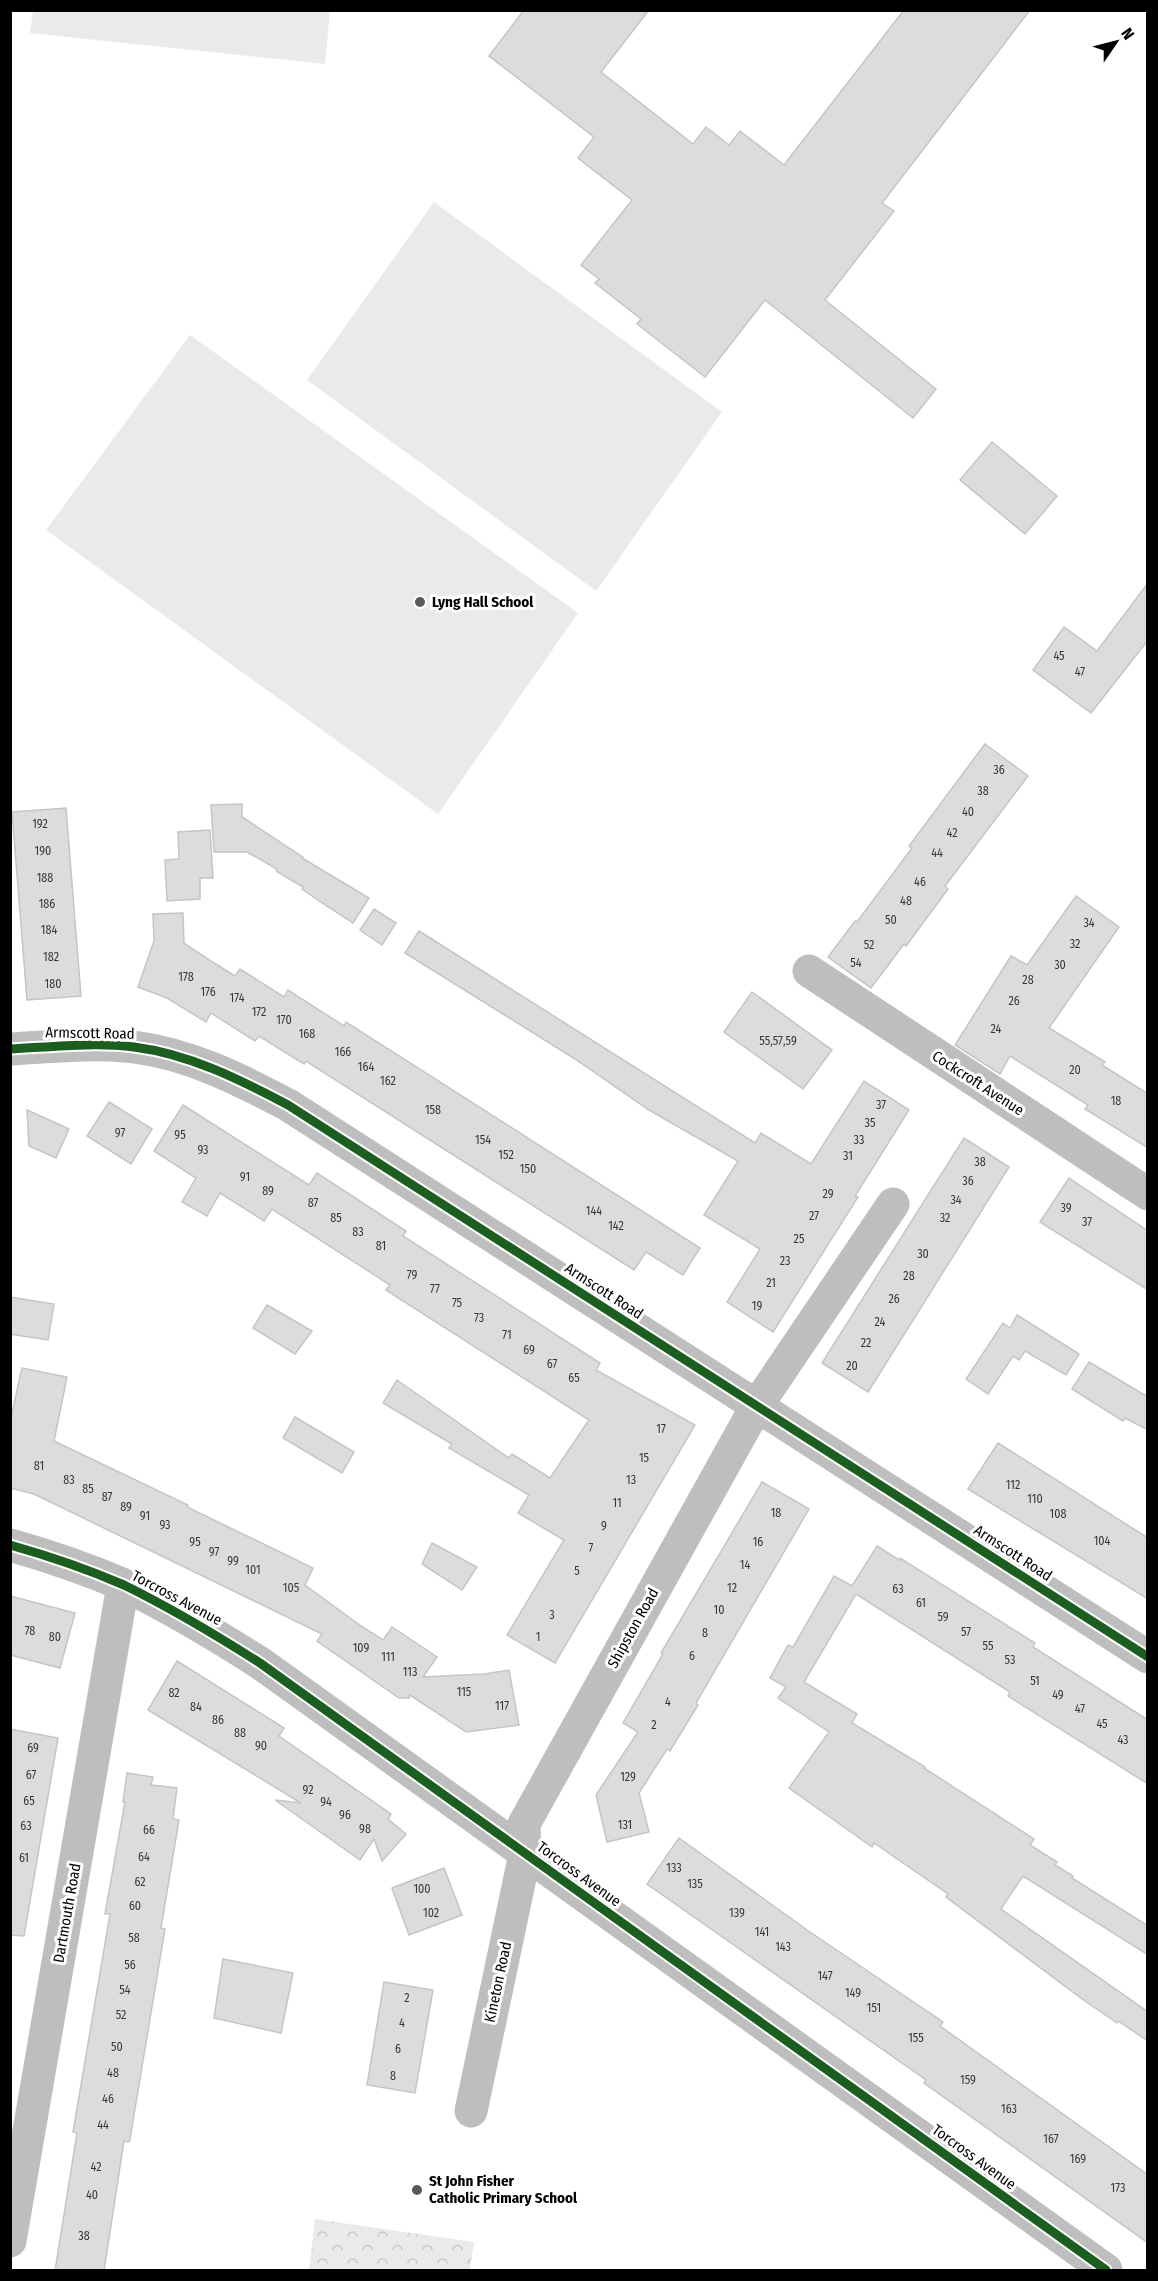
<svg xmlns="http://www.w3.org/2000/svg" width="1158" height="2281" font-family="'Fira Sans Condensed',sans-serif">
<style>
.park{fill:url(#park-crowns)}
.garden{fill:#eaeaea}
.building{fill:#dcdcdc;stroke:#c5c5c5;stroke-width:1.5}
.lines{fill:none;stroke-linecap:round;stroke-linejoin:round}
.minor{stroke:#bebebe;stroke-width:33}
.cycleway-casing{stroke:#fff;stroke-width:13}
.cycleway{stroke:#1b5e20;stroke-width:9}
.poi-dot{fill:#595959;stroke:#fff;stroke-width:2}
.labels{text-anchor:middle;stroke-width:6;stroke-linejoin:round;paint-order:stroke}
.number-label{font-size:12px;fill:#373737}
.poi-label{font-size:15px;font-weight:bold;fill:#000;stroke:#fff;text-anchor:start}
.street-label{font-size:15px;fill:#000;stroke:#fff}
</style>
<defs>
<pattern id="park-crowns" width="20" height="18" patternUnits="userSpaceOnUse" patternTransform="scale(1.5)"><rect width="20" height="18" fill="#eaeaea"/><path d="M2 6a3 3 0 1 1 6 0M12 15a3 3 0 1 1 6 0" fill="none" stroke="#c7c7c7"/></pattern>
</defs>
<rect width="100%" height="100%" fill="#fff"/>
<!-- park -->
<polygon class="park" points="315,2219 474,2242 470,2270 309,2270"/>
<!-- garden -->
<g class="garden">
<polygon points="33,11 33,10 330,11 325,64 30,33"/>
<polygon points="434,202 722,412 596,591 307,380"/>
<polygon points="190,335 578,613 438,814 46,530"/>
</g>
<!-- building -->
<g class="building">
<polygon points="524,10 649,10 601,72 693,144 706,127 729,145 740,131 784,165 904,10 1030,10 882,203 894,211 825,300 936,389 913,418 765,300 705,377 637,324 641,319 595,283 599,279 581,265 632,200 578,158 594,137 489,56"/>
<polygon points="992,442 1057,496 1025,534 960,480"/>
<polygon points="1148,583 1148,640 1091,713 1033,670 1064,627 1097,651"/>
<polygon points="985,744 1028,776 945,886 948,889 906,946 904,944 871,988 828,957 855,921 857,922 912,848 909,846"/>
<polygon points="242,804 242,817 303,857 302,858 369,898 353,923 322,903 302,889 303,887 276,871 277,869 247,852 214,852 211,805"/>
<polygon points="66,808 81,996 27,1000 12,812"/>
<polygon points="210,830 213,878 200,878 200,899 167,901 165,860 179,859 178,832"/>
<polygon points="1076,896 1119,927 1049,1028 1105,1062 1102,1065 1148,1094 1148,1148 1085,1109 1088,1105 1010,1056 1000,1074 955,1045 1011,956 1027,965"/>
<polygon points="374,909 396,923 382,945 360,930"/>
<polygon points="183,913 184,943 211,961 235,976 240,969 284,997 288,990 344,1026 346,1022 700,1248 683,1275 646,1252 634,1270 306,1061 304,1064 259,1036 255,1041 211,1013 206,1022 167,998 138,987 154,941 153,914"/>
<polygon points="419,931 755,1143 761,1133 811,1164 864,1081 909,1110 855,1196 858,1197 773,1332 727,1302 760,1249 704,1215 738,1161 649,1110 575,1059 405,953"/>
<polygon points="752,992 832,1050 803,1089 724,1032"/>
<polygon points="109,1102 152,1129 131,1164 87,1136"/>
<polygon points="183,1105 309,1185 317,1173 406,1231 403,1236 600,1363 596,1370 695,1425 555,1663 507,1635 564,1540 518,1513 529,1495 449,1448 452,1444 383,1403 397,1380 509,1458 512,1454 550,1478 589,1420 386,1290 390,1285 272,1209 264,1221 220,1193 207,1216 182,1202 196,1178 154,1151"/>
<polygon points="27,1110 69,1129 56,1158 29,1146"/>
<polygon points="964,1138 1009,1167 868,1392 822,1363"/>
<polygon points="1069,1178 1148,1231 1148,1290 1040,1222"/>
<polygon points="10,1297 54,1304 48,1340 10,1334"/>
<polygon points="267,1305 312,1331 295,1354 253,1328"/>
<polygon points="1017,1315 1079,1354 1066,1375 1025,1351 1019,1360 1013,1356 988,1394 966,1379 1003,1323 1010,1328"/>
<polygon points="1089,1362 1148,1397 1148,1430 1125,1418 1123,1421 1072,1389"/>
<polygon points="22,1368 67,1377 54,1441 188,1505 187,1507 313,1568 305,1585 361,1626 383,1640 392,1627 437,1657 423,1677 484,1674 509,1670 519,1725 466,1732 410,1695 409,1698 399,1698 317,1641 322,1634 34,1494 10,1488 10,1422"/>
<polygon points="295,1417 354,1452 342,1473 283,1438"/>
<polygon points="998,1443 1148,1538 1148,1599 968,1489"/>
<polygon points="762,1482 809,1509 696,1703 698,1705 670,1751 667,1749 639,1793 649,1832 607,1842 596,1795 638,1732 623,1723 663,1654 661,1653"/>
<polygon points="432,1543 477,1567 462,1590 422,1564"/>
<polygon points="877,1546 899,1560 900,1558 1035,1643 1033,1647 1148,1720 1148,1784 1008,1696 1010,1692 856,1594 804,1682 857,1714 852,1723 925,1767 924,1768 1034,1839 1030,1845 1057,1862 1055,1865 1073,1876 1072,1878 1148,1926 1148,1955 1023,1876 1001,1909 1148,2012 1148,2041 1118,2021 1117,2023 1082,1999 946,1897 948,1894 874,1843 872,1847 789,1788 829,1732 778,1698 786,1687 770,1678 788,1645 793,1647 834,1576 852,1586"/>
<polygon points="10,1596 75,1613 60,1668 10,1655"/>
<polygon points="177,1661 284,1728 279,1736 391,1814 388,1819 406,1834 382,1861 374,1839 360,1860 275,1800 301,1803 148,1710"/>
<polygon points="10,1729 58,1738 24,1936 10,1935"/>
<polygon points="127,1773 153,1777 151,1785 177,1788 173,1819 179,1820 161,1928 165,1929 130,2139 129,2142 124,2141 104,2271 55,2271 77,2133 73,2132 110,1914 105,1914 125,1802 123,1802"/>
<polygon points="679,1838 810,1932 943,2022 940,2026 1148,2175 1148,2243 924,2083 926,2080 647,1884"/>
<polygon points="444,1868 462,1915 409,1935 392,1888"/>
<polygon points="223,1959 293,1973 281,2033 214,2018"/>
<polygon points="384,1982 433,1990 415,2093 367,2085"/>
</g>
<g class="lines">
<!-- minor -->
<g class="minor">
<polyline points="809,971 1148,1194"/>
<path d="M10,1049C51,1047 94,1042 134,1047C189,1054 239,1079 288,1105L1148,1657"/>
<path d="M10,1545C49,1556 87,1569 124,1585C171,1608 216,1635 260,1663L1106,2270"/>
<polyline points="471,2111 525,1854 524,1824 756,1407 893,1204"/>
<polyline points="10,2241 123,1585"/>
</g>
<defs>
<g id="cycleway">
<path d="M10,1049C51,1047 94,1042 134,1047C189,1054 239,1079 288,1105L1148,1657"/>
<path d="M10,1545C49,1556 87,1569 124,1585C171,1608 216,1635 260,1663L1106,2270"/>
</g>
</defs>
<!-- cycleway casing -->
<use href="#cycleway" class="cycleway-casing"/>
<!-- cycleway -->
<use href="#cycleway" class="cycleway"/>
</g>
<!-- markers -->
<g class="poi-dot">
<circle cx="420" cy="602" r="6"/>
<circle cx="417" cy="2190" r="6"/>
</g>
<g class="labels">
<!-- number labels -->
<g class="number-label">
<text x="1059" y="660">45</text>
<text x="1080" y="676">47</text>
<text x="999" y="774">36</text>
<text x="983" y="795">38</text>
<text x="968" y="816">40</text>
<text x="40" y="828">192</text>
<text x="952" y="837">42</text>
<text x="43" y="855">190</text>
<text x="937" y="857">44</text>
<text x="45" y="882">188</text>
<text x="920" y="886">46</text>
<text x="906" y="905">48</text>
<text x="47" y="908">186</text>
<text x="891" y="924">50</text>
<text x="1089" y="927">34</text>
<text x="49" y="934">184</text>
<text x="1075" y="948">32</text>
<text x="869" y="949">52</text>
<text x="51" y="961">182</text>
<text x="856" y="967">54</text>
<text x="1060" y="969">30</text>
<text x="186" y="981">178</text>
<text x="1028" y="984">28</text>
<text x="53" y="988">180</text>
<text x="208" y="996">176</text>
<text x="237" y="1002">174</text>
<text x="1014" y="1005">26</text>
<text x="259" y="1016">172</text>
<text x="284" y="1024">170</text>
<text x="996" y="1033">24</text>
<text x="307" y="1038">168</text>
<text x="778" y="1045">55,57,59</text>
<text x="343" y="1056">166</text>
<text x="366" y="1071">164</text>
<text x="1075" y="1074">20</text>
<text x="388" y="1085">162</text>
<text x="1116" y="1105">18</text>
<text x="881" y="1109">37</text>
<text x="433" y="1114">158</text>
<text x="870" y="1127">35</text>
<text x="120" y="1137">97</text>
<text x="180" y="1139">95</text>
<text x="483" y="1144">154</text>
<text x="859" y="1144">33</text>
<text x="203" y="1154">93</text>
<text x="506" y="1159">152</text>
<text x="848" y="1160">31</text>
<text x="980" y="1166">38</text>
<text x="528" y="1173">150</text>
<text x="245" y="1181">91</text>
<text x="968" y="1185">36</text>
<text x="268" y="1195">89</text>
<text x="828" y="1198">29</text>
<text x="956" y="1204">34</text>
<text x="313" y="1207">87</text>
<text x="1066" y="1212">39</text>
<text x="594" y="1215">144</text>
<text x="814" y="1220">27</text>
<text x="336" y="1222">85</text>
<text x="945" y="1222">32</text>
<text x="1087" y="1226">37</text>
<text x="616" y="1230">142</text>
<text x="358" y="1236">83</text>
<text x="799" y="1243">25</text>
<text x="381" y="1250">81</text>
<text x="923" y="1258">30</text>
<text x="785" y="1265">23</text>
<text x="412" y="1279">79</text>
<text x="909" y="1280">28</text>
<text x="771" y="1287">21</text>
<text x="435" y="1293">77</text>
<text x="894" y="1303">26</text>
<text x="457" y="1307">75</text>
<text x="757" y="1310">19</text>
<text x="479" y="1322">73</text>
<text x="880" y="1326">24</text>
<text x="507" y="1339">71</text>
<text x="866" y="1347">22</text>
<text x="529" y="1354">69</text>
<text x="552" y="1368">67</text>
<text x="852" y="1370">20</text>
<text x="574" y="1382">65</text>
<text x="661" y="1433">17</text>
<text x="644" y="1462">15</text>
<text x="39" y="1470">81</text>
<text x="69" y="1484">83</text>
<text x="631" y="1484">13</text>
<text x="1013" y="1489">112</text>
<text x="88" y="1493">85</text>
<text x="107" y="1501">87</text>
<text x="1035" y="1503">110</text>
<text x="617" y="1507">11</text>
<text x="126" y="1511">89</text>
<text x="776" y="1517">18</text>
<text x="1058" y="1518">108</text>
<text x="145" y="1520">91</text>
<text x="165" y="1529">93</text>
<text x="604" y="1530">9</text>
<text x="1102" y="1545">104</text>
<text x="195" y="1546">95</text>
<text x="758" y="1546">16</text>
<text x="591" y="1552">7</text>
<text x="214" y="1556">97</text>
<text x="233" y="1565">99</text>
<text x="745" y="1569">14</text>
<text x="253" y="1574">101</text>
<text x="577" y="1575">5</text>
<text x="291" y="1592">105</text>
<text x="732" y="1592">12</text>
<text x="898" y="1593">63</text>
<text x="921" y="1607">61</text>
<text x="719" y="1614">10</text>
<text x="552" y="1619">3</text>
<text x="943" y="1621">59</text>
<text x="30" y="1635">78</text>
<text x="966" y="1636">57</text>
<text x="705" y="1637">8</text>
<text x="55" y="1641">80</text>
<text x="538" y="1641">1</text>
<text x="988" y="1650">55</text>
<text x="361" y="1652">109</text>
<text x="692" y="1660">6</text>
<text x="388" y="1661">111</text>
<text x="1010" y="1664">53</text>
<text x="410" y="1676">113</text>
<text x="1035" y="1685">51</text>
<text x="464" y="1696">115</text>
<text x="174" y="1697">82</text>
<text x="1058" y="1699">49</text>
<text x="668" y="1706">4</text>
<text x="502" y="1710">117</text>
<text x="196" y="1711">84</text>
<text x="1080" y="1713">47</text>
<text x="218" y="1724">86</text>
<text x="1102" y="1728">45</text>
<text x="654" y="1729">2</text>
<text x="240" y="1737">88</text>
<text x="1123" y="1744">43</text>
<text x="261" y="1750">90</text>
<text x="33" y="1752">69</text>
<text x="31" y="1779">67</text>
<text x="628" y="1781">129</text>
<text x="308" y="1794">92</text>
<text x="29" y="1805">65</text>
<text x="326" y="1806">94</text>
<text x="345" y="1819">96</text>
<text x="625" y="1829">131</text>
<text x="26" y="1830">63</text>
<text x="365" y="1833">98</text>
<text x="149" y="1834">66</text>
<text x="144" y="1861">64</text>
<text x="24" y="1862">61</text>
<text x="674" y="1872">133</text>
<text x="140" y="1886">62</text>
<text x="695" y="1888">135</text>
<text x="422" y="1893">100</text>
<text x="135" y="1910">60</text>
<text x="431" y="1917">102</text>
<text x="737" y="1917">139</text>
<text x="762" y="1936">141</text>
<text x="134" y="1942">58</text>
<text x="783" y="1951">143</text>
<text x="130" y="1969">56</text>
<text x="825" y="1980">147</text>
<text x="125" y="1994">54</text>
<text x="853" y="1997">149</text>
<text x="407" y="2002">2</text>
<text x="874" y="2012">151</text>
<text x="121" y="2019">52</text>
<text x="402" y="2027">4</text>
<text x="916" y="2042">155</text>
<text x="117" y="2051">50</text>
<text x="398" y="2053">6</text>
<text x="113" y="2077">48</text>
<text x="393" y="2080">8</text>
<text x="968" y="2084">159</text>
<text x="108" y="2103">46</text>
<text x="1009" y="2113">163</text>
<text x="103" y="2129">44</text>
<text x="1051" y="2143">167</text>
<text x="1078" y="2163">169</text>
<text x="96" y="2171">42</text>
<text x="1118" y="2192">173</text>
<text x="92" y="2199">40</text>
<text x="84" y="2240">38</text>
</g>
<!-- poi labels -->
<g class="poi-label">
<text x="432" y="607">Lyng Hall School</text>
<text x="429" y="2186">St John Fisher<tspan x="429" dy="17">Catholic Primary School</tspan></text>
</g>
<!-- street labels -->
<g class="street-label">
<text transform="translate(90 1033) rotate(1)" y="5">Armscott Road</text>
<text transform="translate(978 1083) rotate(33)" y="5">Cockcroft Avenue</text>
<text transform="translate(604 1291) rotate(33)" y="5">Armscott Road</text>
<text transform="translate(1013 1553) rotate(33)" y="5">Armscott Road</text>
<text transform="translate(177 1598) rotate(28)" y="5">Torcross Avenue</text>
<text transform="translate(633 1628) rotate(-61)" y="5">Shipston Road</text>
<text transform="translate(579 1874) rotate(36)" y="5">Torcross Avenue</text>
<text transform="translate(67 1913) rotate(-80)" y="5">Dartmouth Road</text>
<text transform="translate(498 1982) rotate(-78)" y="5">Kineton Road</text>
<text transform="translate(974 2157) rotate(36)" y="5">Torcross Avenue</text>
</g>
</g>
<!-- border -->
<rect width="1158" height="2281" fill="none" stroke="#000000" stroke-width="24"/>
<!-- north arrow -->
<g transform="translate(1116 42) rotate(55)" stroke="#ffffff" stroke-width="4.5" paint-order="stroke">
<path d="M0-4.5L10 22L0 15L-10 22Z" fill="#000000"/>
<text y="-9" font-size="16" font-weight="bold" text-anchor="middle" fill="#000000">N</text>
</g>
</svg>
